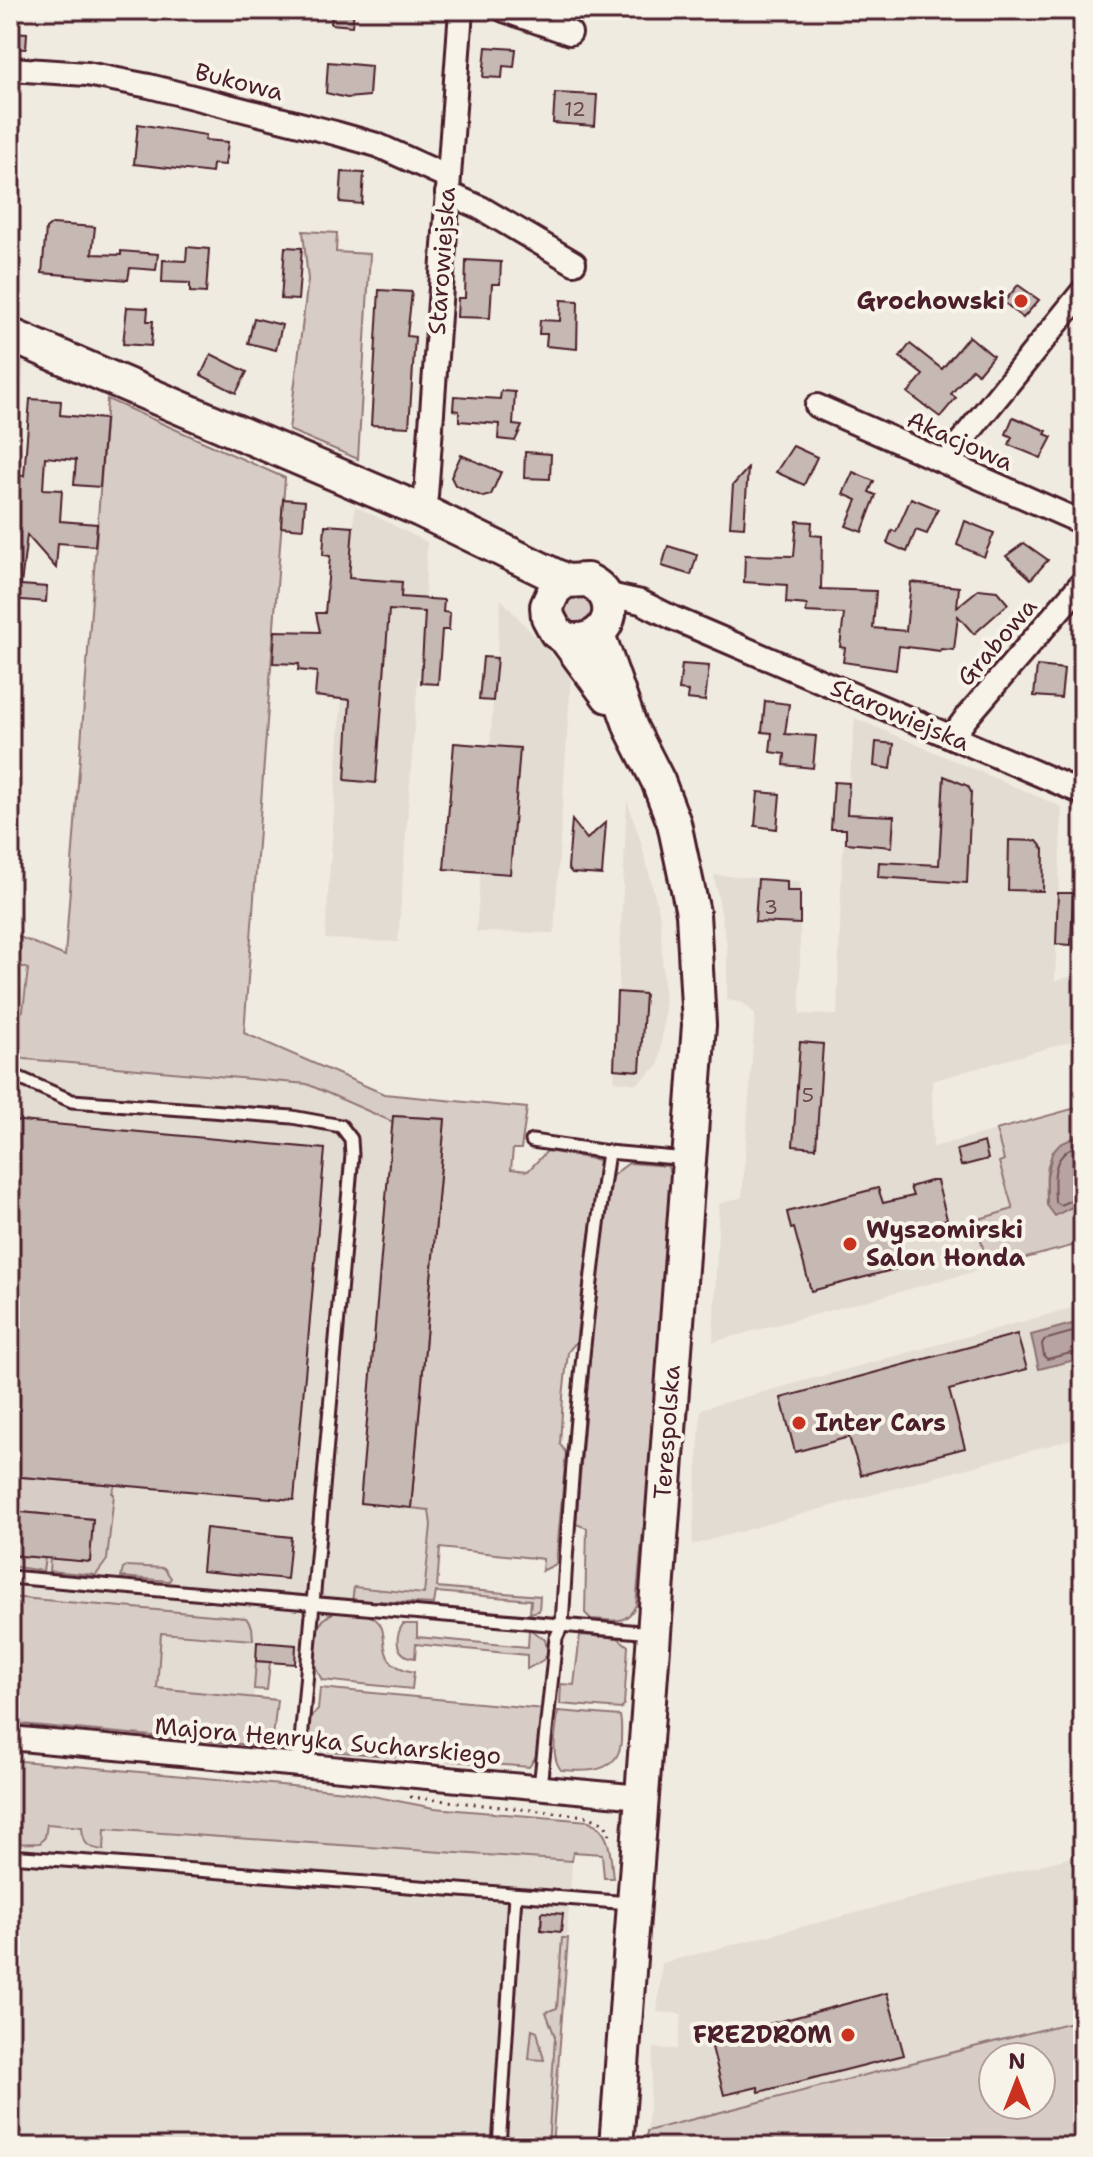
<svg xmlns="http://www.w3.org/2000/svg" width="1093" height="2157" font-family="'Shantell Sans',sans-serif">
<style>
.built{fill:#e3dcd2}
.green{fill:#d8cdc6;stroke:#917678;stroke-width:2;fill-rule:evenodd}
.water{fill:#b7a4a2;stroke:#8b6f72;stroke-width:2}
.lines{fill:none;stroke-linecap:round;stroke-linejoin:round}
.shore{stroke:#76545b;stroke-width:2}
.building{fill:#c6b8b3;stroke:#4a1f2b;stroke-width:2}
.lane-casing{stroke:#4a1f2b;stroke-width:17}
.street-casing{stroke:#4a1f2b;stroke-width:28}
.secondary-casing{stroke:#4a1f2b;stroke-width:38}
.path{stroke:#4a1f2b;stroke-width:3;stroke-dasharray:2 6;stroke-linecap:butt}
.lane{stroke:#f7f3e8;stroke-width:11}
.street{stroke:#f7f3e8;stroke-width:22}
.secondary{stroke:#f7f3e8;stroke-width:32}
.poi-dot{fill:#c8321e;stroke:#f7f3e8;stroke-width:3}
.labels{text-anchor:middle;stroke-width:8;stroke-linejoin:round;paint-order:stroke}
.number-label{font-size:20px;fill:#69454d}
.street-label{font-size:24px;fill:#4a1f2b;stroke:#f7f3e8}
.poi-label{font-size:24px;font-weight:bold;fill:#4a1f2b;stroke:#f7f3e8;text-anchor:end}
</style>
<rect width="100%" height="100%" fill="#f0ebe0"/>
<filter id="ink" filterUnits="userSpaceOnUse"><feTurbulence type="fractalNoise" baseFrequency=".0125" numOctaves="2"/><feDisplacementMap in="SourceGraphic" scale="16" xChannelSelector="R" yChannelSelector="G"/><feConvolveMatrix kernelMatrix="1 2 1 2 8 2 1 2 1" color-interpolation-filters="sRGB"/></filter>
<g filter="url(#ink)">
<!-- built -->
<g class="built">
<polygon points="10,356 24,362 10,517"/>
<polygon points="355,506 427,542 422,676 418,678 398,942 325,939"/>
<polygon points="501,599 571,676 554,933 476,932"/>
<polygon points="855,718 1062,807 1055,981 1083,973 1083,1038 932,1081 933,1147 996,1130 1004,1160 999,1162 1013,1209 976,1220 988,1268 713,1342 719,1204 742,1197 755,1014 743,1003 727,1000 727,946 714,875 800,881 800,1014 837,1015 842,864"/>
<polygon points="627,800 641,842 660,916 665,1009 659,1065 637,1084 614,1081"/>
<polygon points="10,933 384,1094 475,1103 424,1594 354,1587 346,1663 296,1659 295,1664 256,1661 253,1703 10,1682"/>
<polygon points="1083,1305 1083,1436 692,1545 701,1409"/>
<polygon points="10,1804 573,1852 552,2147 10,2147"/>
<polygon points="1083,1854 1083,2019 647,2131 654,2048 677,2049 682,2014 657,2012 662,1963"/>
</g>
<!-- green -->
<g class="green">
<polygon points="303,231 337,233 336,252 370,254 358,459 289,430 308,280"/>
<polygon points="107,399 285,478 244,1033 384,1094 527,1108 521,1149 513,1149 511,1169 528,1171 547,1151 599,1160 576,1342 568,1352 563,1397 560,1444 566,1453 556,1564 542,1571 543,1559 440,1548 437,1587 540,1596 539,1611 530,1613 531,1600 436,1592 434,1604 376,1601 370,1605 352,1602 354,1587 424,1594 431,1525 429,1510 411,1508 445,1119 394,1116 393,1122 307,1084 25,1059 18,1057 15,1049 18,1014 23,1011 28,969 10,962 10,933 65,956"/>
<circle cx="578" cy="609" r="15"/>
<path d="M1083,1106V1134C1043,1151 1046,1164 1047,1205L1073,1208L1083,1201V1243L988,1268L976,1220L1013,1209L999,1162L1004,1160L996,1130Z"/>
<path d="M629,1163L668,1166L674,1194L650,1526L643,1529L636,1605C626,1626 613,1620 591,1619L585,1613L587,1528L576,1524L591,1346L608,1185L613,1175Z"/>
<polygon points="10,1476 115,1485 112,1493 114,1494 107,1560 96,1575 49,1571 50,1558 89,1562 93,1519 10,1511"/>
<polygon points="10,1555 45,1558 43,1571 10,1566"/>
<polygon points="127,1566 164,1568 171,1578 169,1581 121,1577 123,1569"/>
<polygon points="10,1597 246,1618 252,1627 253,1640 161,1633 157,1688 277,1700 272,1747 10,1723"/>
<path d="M336,1612C348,1613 366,1612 375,1619C394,1632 369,1664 414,1672L412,1689L322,1680C319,1674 315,1667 314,1661C311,1642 317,1617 336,1612Z"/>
<path d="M403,1624H417V1637L528,1647L529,1629L545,1639L548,1654L543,1660L527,1669V1655L416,1644L415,1658C395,1656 394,1638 403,1624Z"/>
<polygon points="580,1635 618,1638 628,1646 624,1705 621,1709 560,1704 561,1684 574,1685"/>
<polygon points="256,1661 270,1662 267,1690 254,1689"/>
<polygon points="320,1688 543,1709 538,1754 529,1767 315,1750 308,1738 310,1717 318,1710"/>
<path d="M558,1711L620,1716C622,1724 621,1733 621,1741C619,1774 585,1772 561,1770C549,1755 557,1729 558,1711Z"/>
<path d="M10,1760L346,1791L434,1808L589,1821C612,1832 610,1855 613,1878H604L602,1854L573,1852L572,1861L105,1829L104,1850C87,1848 83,1844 82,1827L47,1824L45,1837L40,1843L10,1844Z"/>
<polygon points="562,1938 568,1938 552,2147 548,2147 555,2037 546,2012 557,2008"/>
<path d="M1083,2019V2147H646L647,2131ZM993,2057H1041V2105H993Z"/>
<polygon points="532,2029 537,2031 544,2060 529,2059"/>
</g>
<!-- water -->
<g class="water">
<polygon points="1083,1134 1083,1201 1055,1216 1047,1205 1047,1177 1052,1153 1060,1144"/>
<polygon points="1083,1321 1083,1358 1039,1369 1031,1335"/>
</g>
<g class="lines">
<!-- shore -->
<g class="shore">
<path d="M1083,1142C1051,1155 1054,1171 1055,1202L1060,1205L1083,1195"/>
<polyline points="1083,1329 1044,1340 1042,1344 1044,1356 1047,1359 1083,1350"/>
</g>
</g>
<!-- building -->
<g class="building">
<polygon points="332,10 354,10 352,26 331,24"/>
<polygon points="10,32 27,33 26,49 10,48"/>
<polygon points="486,47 516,49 514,67 503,66 502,78 483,77"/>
<polygon points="328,62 371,66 369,96 347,98 326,93"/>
<polygon points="555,93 597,95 595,126 553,123"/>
<polygon points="138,124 206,135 205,140 228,142 225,165 213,164 212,173 134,164"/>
<polygon points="342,172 364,173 362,204 340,202"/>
<polygon points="52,224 95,227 92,254 121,255 121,251 158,254 156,270 130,268 128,280 42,273 46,229"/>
<polygon points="187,247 209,249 206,293 190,292 190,283 162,282 163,260 186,261"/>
<polygon points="285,247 302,248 298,300 281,299"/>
<polygon points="466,260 501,262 500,284 492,284 490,318 457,317 458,298 465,298"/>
<polygon points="1018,285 1039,300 1023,318 1004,302"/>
<polygon points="379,290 412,292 407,336 415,337 409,427 371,425"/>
<polygon points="561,300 578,301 577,349 546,346 547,334 539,334 540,320 560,321"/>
<polygon points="127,307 148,308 147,321 153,321 151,346 123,344"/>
<polygon points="254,318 282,325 276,350 248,343"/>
<polygon points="969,336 993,356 978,374 972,369 951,394 956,398 940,417 908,393 923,375 900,357 910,344 942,369"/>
<polygon points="211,354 247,372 236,393 201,375"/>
<polygon points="501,391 515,392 513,425 522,426 515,441 498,439 499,424 459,421 459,411 453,410 454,396 500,399"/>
<polygon points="30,399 61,401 60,415 105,419 100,487 74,485 76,460 45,457 43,489 62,490 60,521 97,524 95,546 58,543 56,568 27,535 21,585 47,587 46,602 10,599 10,475 24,476"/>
<polygon points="1013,417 1047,431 1045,434 1052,437 1041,458 1009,445 1012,437 1006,434"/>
<polygon points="793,446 817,457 804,485 776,472"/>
<polygon points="525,452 551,454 550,479 524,478"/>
<polygon points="461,455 501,472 491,495 483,497 455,485 451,477"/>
<polygon points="748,468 744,527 730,526 733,485"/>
<polygon points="853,472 874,481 869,492 876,495 862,532 846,526 857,500 843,494"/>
<polygon points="911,498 938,509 927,534 916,530 907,552 887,543 892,530 896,532"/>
<polygon points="283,499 305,501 303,529 281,527"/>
<polygon points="797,521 812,522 811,535 822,536 821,589 876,591 873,628 906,631 911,582 959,587 957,607 979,589 997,591 1008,604 974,634 958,616 954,650 941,649 941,651 899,646 896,670 843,662 845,648 840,647 844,614 806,612 807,605 786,603 787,585 744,582 745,555 794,556"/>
<polygon points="965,521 994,533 984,557 957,545"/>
<polygon points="325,525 353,527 349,578 402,582 401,597 444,600 443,612 450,613 449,630 442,630 438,684 421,683 425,612 389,610 376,783 345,780 350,700 315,696 317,672 298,670 299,664 273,663 275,631 320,632 316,613 325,613 330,556 323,555"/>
<polygon points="1024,543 1048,560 1031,579 1006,556"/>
<polygon points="668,546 697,555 691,575 662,566"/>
<polygon points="483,657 497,658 493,701 479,700"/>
<polygon points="682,664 709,666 705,701 687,699 688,691 679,690"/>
<polygon points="1037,666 1064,669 1061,698 1034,696"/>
<polygon points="765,701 789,704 785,734 816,736 813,768 784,765 785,754 770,752 772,733 762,732"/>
<polygon points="876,742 894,744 891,769 874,766"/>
<polygon points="454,743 520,748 510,874 444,869"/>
<polygon points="944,776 968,786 971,792 967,883 878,877 879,862 939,865"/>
<polygon points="834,782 849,783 847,814 894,816 892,847 846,843 846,829 831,829"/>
<polygon points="758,792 780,794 777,829 755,826"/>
<polygon points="572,820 587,839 606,822 602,875 572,873 568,868"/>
<polygon points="1009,840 1037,841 1044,849 1043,891 1008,890"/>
<polygon points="758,879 787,881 787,891 800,891 800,924 755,922"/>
<polygon points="1058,893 1073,893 1071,945 1056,944"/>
<polygon points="617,992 645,994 640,1071 614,1069"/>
<polygon points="800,1042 823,1044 816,1148 793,1146"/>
<polygon points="393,1116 445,1119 411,1508 360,1503"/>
<polygon points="10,1120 325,1149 294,1500 10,1476"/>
<polygon points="984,1142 988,1159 961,1166 957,1150"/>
<polygon points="930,1181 937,1181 947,1219 922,1226 921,1222 890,1230 900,1268 811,1291 794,1228 791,1229 787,1212 878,1188 883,1203 913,1196 910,1187"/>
<polygon points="1017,1334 1027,1369 949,1390 965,1448 861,1475 849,1437 795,1452 781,1398"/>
<polygon points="10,1511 93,1519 90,1562 10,1555"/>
<polygon points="206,1528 291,1537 287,1579 202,1571"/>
<polygon points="257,1642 296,1645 295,1664 256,1661"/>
<polygon points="542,1912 563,1914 561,1932 541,1930"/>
<polygon points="887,1993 904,2055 759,2092 758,2087 724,2095 712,2047 745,2038 743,2031"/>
</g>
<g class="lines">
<defs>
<g id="lane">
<polyline points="10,1074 72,1101 292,1117 341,1126 351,1139 352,1155 299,1764"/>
<polyline points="532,1141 608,1152 687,1159"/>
<polyline points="10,1577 652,1633"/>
<path d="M540,1787L556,1638L562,1625C571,1467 585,1309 608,1152"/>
<polyline points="10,1856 630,1903"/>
<polyline points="499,2147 515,1895"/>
</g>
<g id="street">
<polyline points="504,10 570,33"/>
<polyline points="10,69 87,74 149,86 335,133 377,145 448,177"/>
<polyline points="447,193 481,208 574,263"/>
<polyline points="817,406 1083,523"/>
<polyline points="949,464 955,449 1083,291"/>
<polyline points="420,510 426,496 461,10"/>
<polyline points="605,594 641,602 673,618 1083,793"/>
<polyline points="952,737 966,718 1083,582"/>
<polyline points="10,1738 641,1797"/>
</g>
<g id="secondary">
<polyline points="10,335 420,510 566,581"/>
<polyline points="598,634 631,728 658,781 674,823 693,913 699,1025 616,2147"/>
<path d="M566,639C609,648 627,598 587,580L566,581L555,589L547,606L548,617L556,632L566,639L608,696"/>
</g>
</defs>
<!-- lane casing -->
<use href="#lane" class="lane-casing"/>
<!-- street casing -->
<use href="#street" class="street-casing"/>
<!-- secondary casing -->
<use href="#secondary" class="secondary-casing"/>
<!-- path -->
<g class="path">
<polyline points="410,1797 587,1816 605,1824 612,1840"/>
<polyline points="1073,2147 1083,2095"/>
</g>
<!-- lane -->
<use href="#lane" class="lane"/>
<!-- street -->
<use href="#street" class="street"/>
<!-- secondary -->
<use href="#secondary" class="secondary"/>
</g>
</g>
<!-- markers -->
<g class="poi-dot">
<circle cx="1021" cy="301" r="8"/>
<circle cx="850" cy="1244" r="8"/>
<circle cx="799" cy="1423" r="8"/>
<circle cx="848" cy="2035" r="8"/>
</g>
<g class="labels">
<!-- number labels -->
<g class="number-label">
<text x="575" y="116">12</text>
<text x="771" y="914">3</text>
<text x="808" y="1102">5</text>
</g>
<!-- street labels -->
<g class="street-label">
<text transform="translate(239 82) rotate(14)" y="8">Bukowa</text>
<text transform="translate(442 261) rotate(-86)" y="8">Starowiejska</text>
<text transform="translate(960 441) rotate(24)" y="8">Akacjowa</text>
<text transform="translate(997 642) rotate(-49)" y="8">Grabowa</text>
<text transform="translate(900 715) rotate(23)" y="8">Starowiejska</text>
<text transform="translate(667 1432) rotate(-86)" y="8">Terespolska</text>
<text transform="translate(328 1741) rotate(5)" y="8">Majora Henryka Sucharskiego</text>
</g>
<!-- poi labels -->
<g class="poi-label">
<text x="1005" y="309">Grochowski</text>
<text x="866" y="1238" text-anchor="start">Wyszomirski<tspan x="866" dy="28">Salon Honda</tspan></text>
<text x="815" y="1431" text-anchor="start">Inter Cars</text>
<text x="832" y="2043">FREZDROM</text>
</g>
</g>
<!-- margin -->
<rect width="1093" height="2157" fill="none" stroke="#f7f3e8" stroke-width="40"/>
<rect x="20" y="20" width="1053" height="2117" fill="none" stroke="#4a1f2b" stroke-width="3" filter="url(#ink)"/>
<!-- north arrow -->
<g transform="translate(1017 2081)"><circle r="38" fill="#f7f3e8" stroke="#b29e9c" stroke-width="2"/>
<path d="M0-6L14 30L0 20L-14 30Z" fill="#c8321e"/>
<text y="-12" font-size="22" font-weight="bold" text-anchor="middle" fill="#4a1f2b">N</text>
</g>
</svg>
